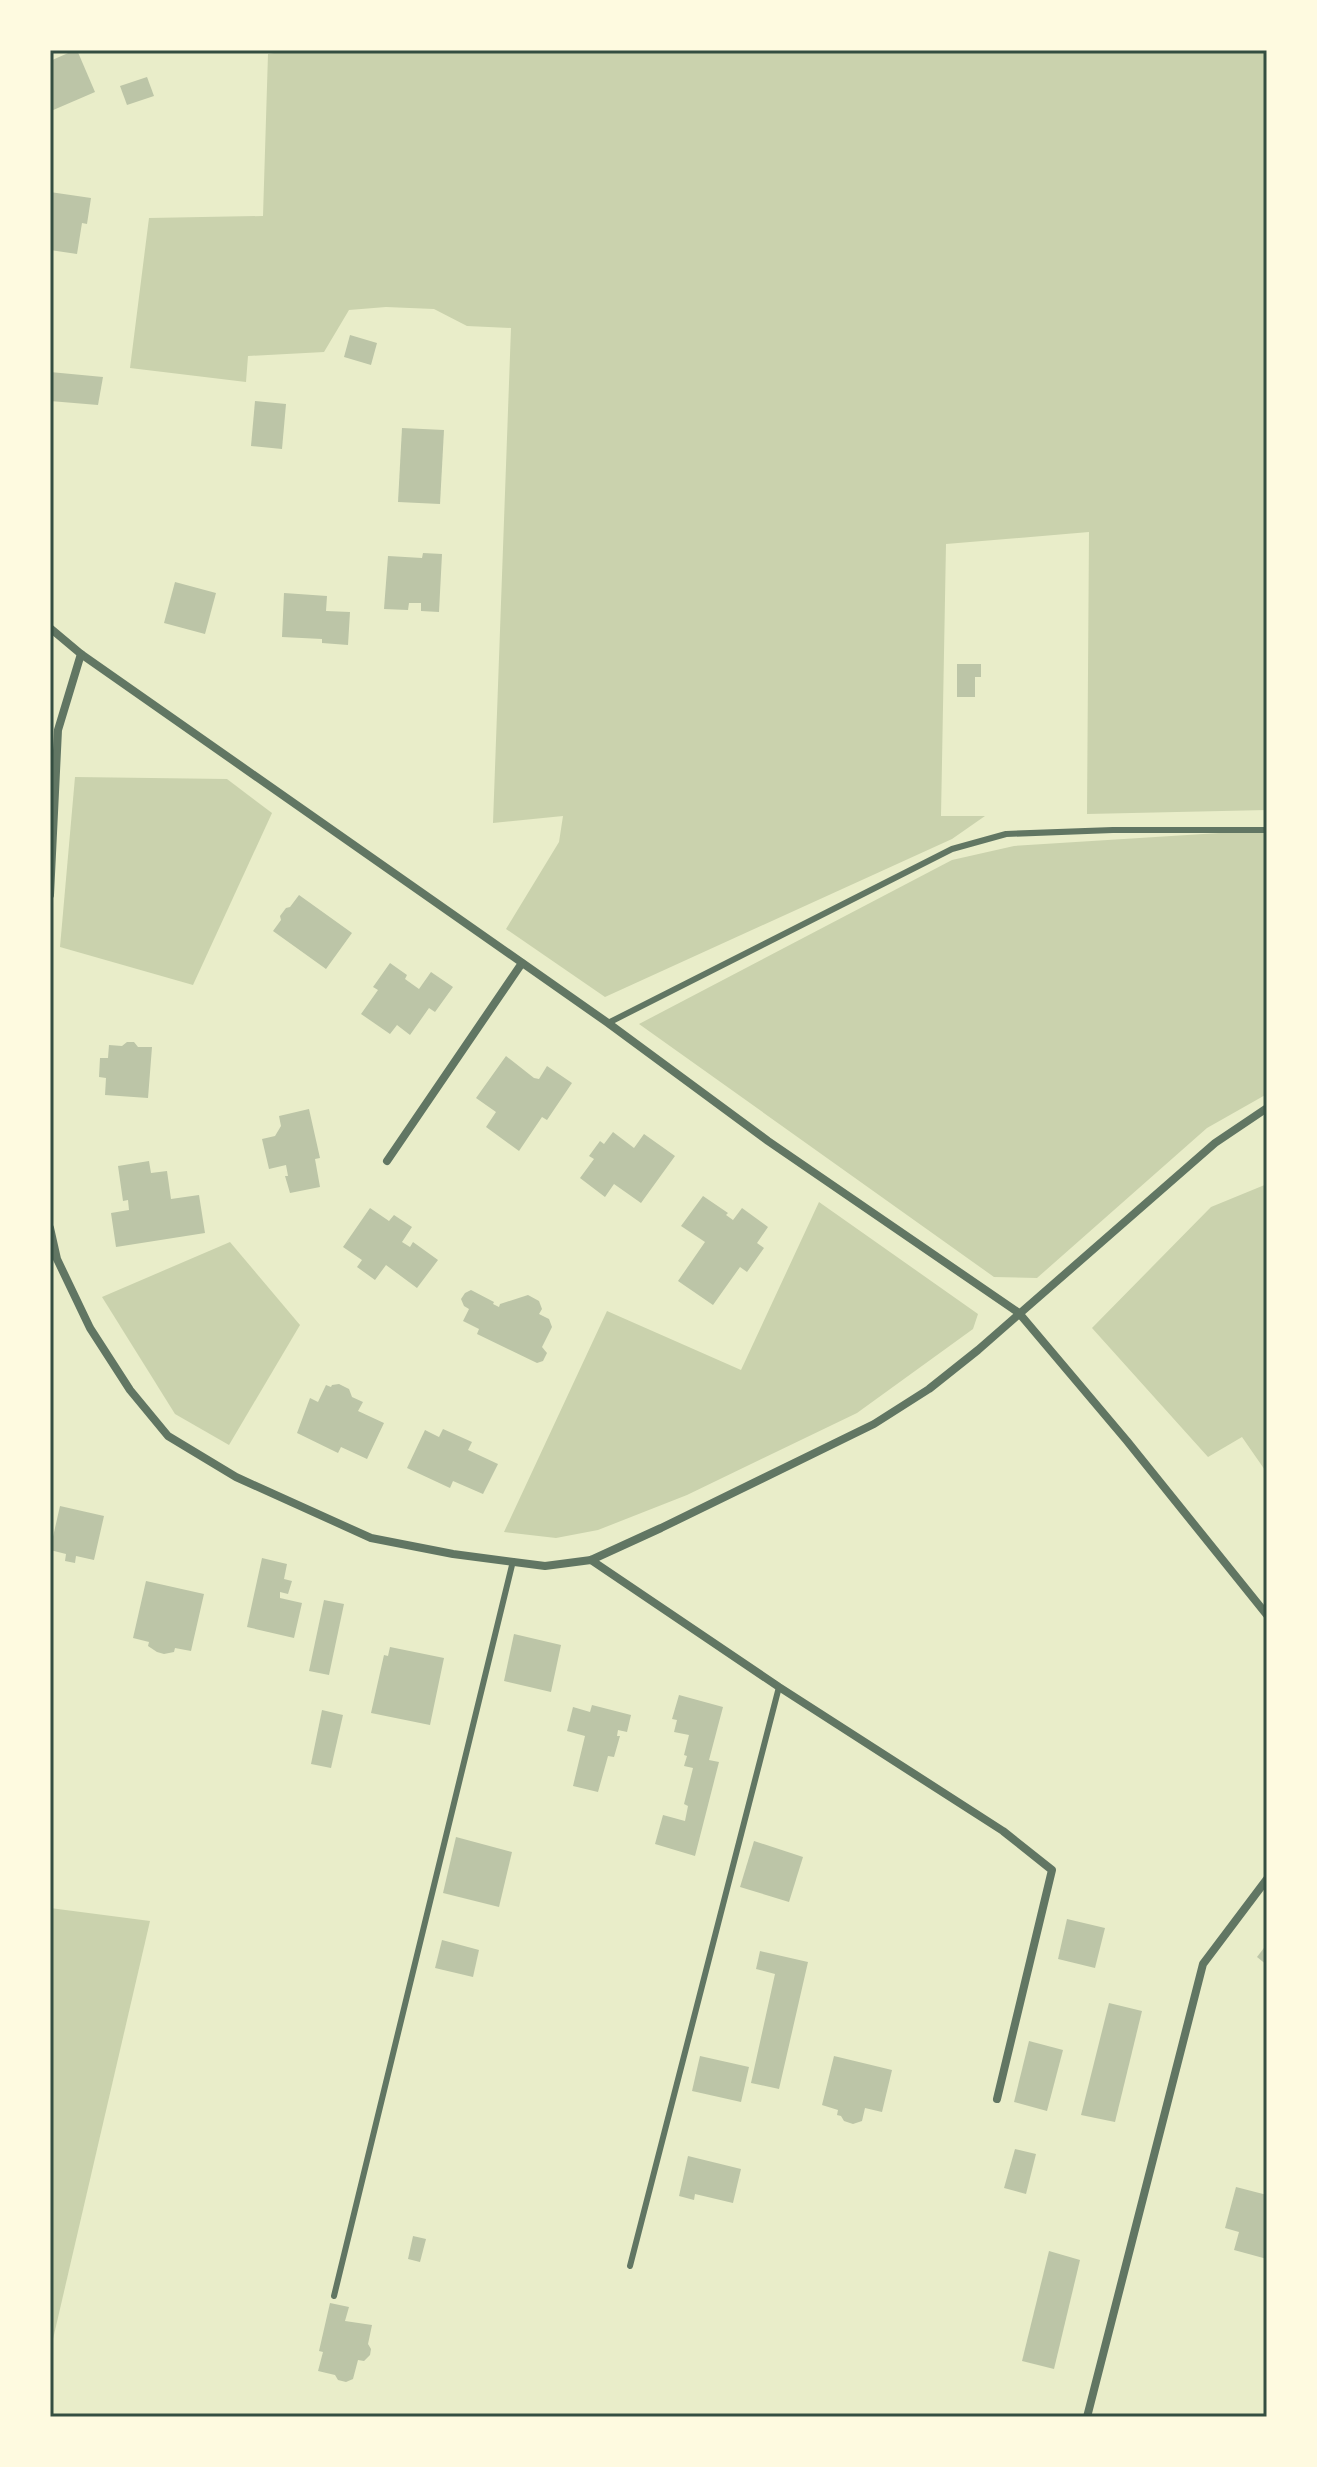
<svg xmlns="http://www.w3.org/2000/svg" width="1317" height="2467" font-family="Montserrat,sans-serif">
<style>
.green{fill:#cad2ad}
.building{fill:#bcc5a7}
.lines{fill:none;stroke-linecap:round;stroke-linejoin:round}
.service{stroke:#617663;stroke-width:6}
.minor{stroke:#617663;stroke-width:8}
.neatline{fill:none;stroke:#344e41;stroke-width:3}
</style>
<rect width="100%" height="100%" fill="#e9edc9"/>
<!-- green -->
<g class="green">
<polygon points="293,50 1267,50 1267,810 1087,814 1089,532 946,544 941,816 985,816 952,839 605,997 506,929 559,842 563,816 493,823 511,328 467,326 434,309 386,307 349,310 324,352 248,356 246,382 130,368 149,218 263,216 268,54"/>
<polygon points="75,777 227,779 272,813 193,985 60,947"/>
<polygon points="1267,830 1267,1094 1207,1128 1037,1278 994,1277 639,1024 952,860 1014,846"/>
<polygon points="1267,1184 1267,1473 1242,1437 1208,1457 1092,1328 1211,1207"/>
<polygon points="819,1202 978,1314 973,1329 857,1413 687,1495 598,1530 556,1538 504,1532 607,1311 741,1370"/>
<polygon points="230,1242 300,1325 229,1445 175,1414 102,1297"/>
<polygon points="50,1908 150,1921 50,2352"/>
</g>
<!-- building -->
<g class="building">
<polygon points="75,50 77,50 95,92 51,111 50,61"/>
<polygon points="147,77 154,96 127,105 120,86"/>
<polygon points="50,192 91,198 87,224 82,223 77,254 50,250"/>
<polygon points="350,335 377,343 371,365 344,357"/>
<polygon points="50,372 103,377 98,405 50,401"/>
<polygon points="255,401 286,404 282,449 251,446"/>
<polygon points="402,428 444,430 440,504 398,502"/>
<polygon points="423,553 442,554 439,612 421,611 421,603 409,603 408,610 384,609 388,556 422,558"/>
<polygon points="175,582 216,593 205,634 164,623"/>
<polygon points="284,593 327,596 326,611 350,612 348,645 322,643 322,639 282,637"/>
<polygon points="957,664 981,664 981,677 975,677 975,697 957,697"/>
<polygon points="299,895 352,933 326,969 273,931 281,920 280,916 286,908 290,907"/>
<polygon points="390,963 407,975 405,979 419,989 431,972 453,987 435,1012 429,1008 410,1035 397,1025 390,1034 361,1014 378,990 373,987"/>
<polygon points="127,1042 134,1042 138,1047 152,1047 148,1098 105,1095 106,1078 99,1077 100,1058 108,1058 109,1045 122,1046"/>
<polygon points="506,1056 534,1078 539,1079 547,1066 572,1083 547,1120 542,1117 519,1151 486,1127 496,1112 476,1098"/>
<polygon points="309,1109 320,1158 315,1159 320,1187 290,1193 285,1176 288,1176 286,1165 269,1169 262,1139 275,1136 281,1126 279,1116"/>
<polygon points="613,1132 634,1148 644,1134 675,1156 641,1203 614,1184 605,1197 580,1178 594,1159 589,1156 600,1141 604,1144"/>
<polygon points="149,1161 151,1173 167,1171 171,1199 199,1195 205,1233 116,1247 111,1213 129,1210 128,1200 123,1201 118,1166"/>
<polygon points="703,1196 728,1213 726,1215 733,1220 742,1208 768,1227 757,1243 764,1248 747,1272 740,1267 713,1305 678,1281 705,1242 681,1226"/>
<polygon points="370,1208 389,1221 394,1215 412,1227 402,1242 410,1247 413,1242 438,1260 417,1288 386,1265 375,1280 357,1267 362,1260 343,1247"/>
<polygon points="471,1290 494,1302 493,1304 499,1307 500,1304 528,1295 539,1301 542,1309 539,1314 549,1319 552,1327 542,1347 547,1353 543,1361 537,1363 477,1334 479,1329 463,1321 469,1309 464,1306 461,1299 465,1293"/>
<polygon points="339,1384 349,1389 352,1397 363,1402 358,1411 384,1423 367,1459 341,1447 338,1453 297,1433 310,1398 318,1402 326,1385 331,1387 332,1385"/>
<polygon points="443,1429 472,1442 468,1450 498,1464 483,1494 453,1481 450,1488 407,1468 425,1430 439,1437"/>
<polygon points="60,1506 104,1516 94,1560 76,1556 75,1563 65,1561 66,1554 50,1550"/>
<polygon points="262,1558 287,1564 284,1579 292,1581 288,1594 280,1592 280,1598 302,1603 294,1638 247,1627"/>
<polygon points="146,1581 204,1594 191,1651 175,1648 174,1652 164,1654 157,1652 148,1646 149,1642 133,1638"/>
<polygon points="324,1600 344,1604 329,1675 309,1671"/>
<polygon points="514,1634 561,1645 551,1692 504,1681"/>
<polygon points="390,1647 444,1658 430,1725 371,1713 384,1655 388,1656"/>
<polygon points="679,1695 723,1707 709,1760 719,1762 695,1856 655,1844 663,1815 685,1821 688,1806 684,1804 693,1768 684,1766 687,1756 684,1755 689,1735 674,1732 677,1720 672,1719"/>
<polygon points="592,1705 631,1715 627,1732 618,1730 617,1736 620,1736 614,1757 608,1756 598,1792 573,1786 585,1736 567,1731 573,1707 590,1712"/>
<polygon points="322,1710 343,1715 331,1768 311,1764"/>
<polygon points="456,1837 512,1852 499,1907 443,1893"/>
<polygon points="754,1841 803,1857 789,1902 740,1887"/>
<polygon points="1067,1919 1105,1928 1095,1968 1058,1959"/>
<polygon points="442,1940 479,1950 473,1977 435,1968"/>
<polygon points="1267,1944 1267,1965 1257,1957"/>
<polygon points="760,1951 808,1962 779,2089 751,2083 775,1974 756,1969"/>
<polygon points="1109,2003 1142,2011 1115,2122 1081,2115"/>
<polygon points="1029,2041 1063,2050 1047,2111 1014,2102"/>
<polygon points="700,2056 749,2067 741,2102 692,2091"/>
<polygon points="834,2056 892,2070 882,2112 865,2108 862,2121 853,2124 844,2121 841,2116 837,2115 838,2110 822,2105"/>
<polygon points="1015,2149 1036,2154 1026,2194 1004,2188"/>
<polygon points="688,2156 741,2169 733,2203 695,2194 694,2200 679,2196"/>
<polygon points="1236,2187 1267,2195 1267,2259 1234,2250 1239,2232 1225,2228"/>
<polygon points="413,2236 426,2239 420,2262 408,2259"/>
<polygon points="1049,2251 1080,2260 1054,2369 1022,2361"/>
<polygon points="330,2303 349,2307 345,2321 372,2325 368,2344 371,2349 370,2355 364,2361 358,2360 353,2379 346,2382 338,2380 335,2375 318,2371 323,2352 319,2351"/>
</g>
<g class="lines">
<!-- service -->
<g class="service">
<polyline points="608,1023 952,849 1006,834 1113,830 1267,830"/>
<polyline points="630,2266 779,1687"/>
<polyline points="334,2296 513,1561"/>
</g>
<!-- minor -->
<g class="minor">
<polyline points="50,628 81,654 608,1023 768,1141 1019,1313 1127,1441 1267,1615"/>
<polyline points="50,895 58,730 81,654"/>
<polyline points="387,1161 522,963"/>
<polyline points="50,1228 57,1259 90,1328 130,1390 168,1436 236,1477 371,1538 453,1554 545,1566 591,1560 661,1528 874,1424 929,1389 978,1350 1215,1143 1267,1108"/>
<polyline points="591,1560 779,1687 1003,1831 1052,1870 997,2099"/>
<polyline points="1087,2417 1203,1964 1267,1879"/>
</g>
</g>
<!-- border -->
<rect width="1317" height="2467" fill="none" stroke="#fefae0" stroke-width="104"/>
<rect x="52" y="52" width="1213" height="2363" class="neatline"/>
</svg>
